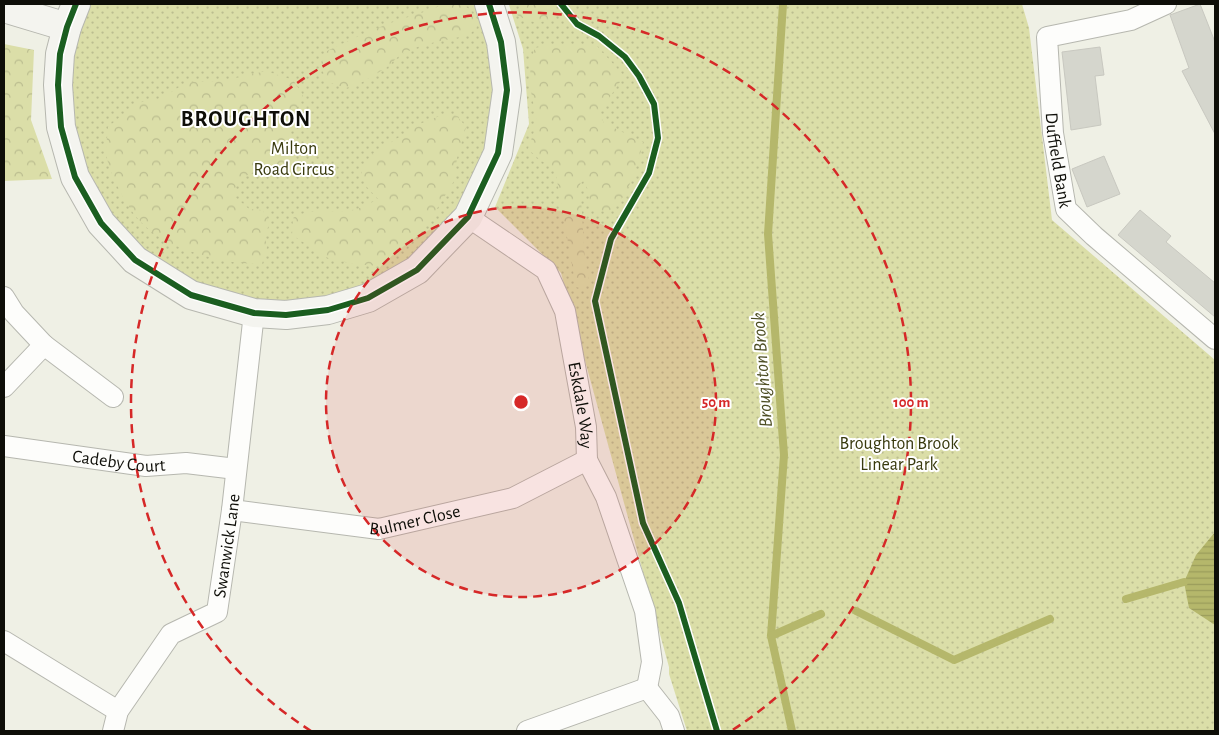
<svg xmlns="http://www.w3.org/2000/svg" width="1219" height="735" font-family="'Alegreya Sans',sans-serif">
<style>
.green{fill:url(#green-dots)}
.forest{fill:url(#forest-crowns)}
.water{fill:url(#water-rules)}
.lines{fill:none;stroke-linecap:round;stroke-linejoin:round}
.stream{stroke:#b5b76b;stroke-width:8}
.building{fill:#d5d6cd;stroke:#c8c8c0}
.street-casing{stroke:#b6b7af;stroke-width:22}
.secondary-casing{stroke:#b6b7af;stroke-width:30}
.street{stroke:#fdfdfb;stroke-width:20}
.secondary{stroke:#f4f4ef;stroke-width:28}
.cycleway-casing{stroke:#fff;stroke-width:9}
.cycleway{stroke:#1b5e20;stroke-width:6}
.ring{fill:none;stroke:#d62828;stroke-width:2.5;stroke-dasharray:9 6}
.labels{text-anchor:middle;stroke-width:4;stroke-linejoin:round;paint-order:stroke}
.park-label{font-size:18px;fill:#393a0e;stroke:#fff}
.street-label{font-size:18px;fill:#0e0e08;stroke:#fff}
.water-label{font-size:19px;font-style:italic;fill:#4d4e24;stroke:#fff}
.district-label{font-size:22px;font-weight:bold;letter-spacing:1px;fill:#0e0e08;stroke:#fff}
.centre{fill:#d62828;stroke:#fff;stroke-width:2.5}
.ring-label{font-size:15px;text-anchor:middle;font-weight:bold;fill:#d62828;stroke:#fff;stroke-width:4;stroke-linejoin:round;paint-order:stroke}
</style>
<defs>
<pattern id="green-dots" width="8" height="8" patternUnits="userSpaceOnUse" patternTransform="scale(1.25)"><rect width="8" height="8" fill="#dbdea8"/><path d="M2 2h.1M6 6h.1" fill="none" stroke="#bbbd8f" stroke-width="1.8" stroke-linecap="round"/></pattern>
<pattern id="forest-crowns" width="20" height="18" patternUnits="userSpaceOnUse" patternTransform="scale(1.25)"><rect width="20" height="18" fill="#dbdea8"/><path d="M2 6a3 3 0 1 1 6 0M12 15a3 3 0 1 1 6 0" fill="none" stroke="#bbbd8f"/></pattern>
<pattern id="water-rules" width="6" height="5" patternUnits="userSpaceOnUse" patternTransform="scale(1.25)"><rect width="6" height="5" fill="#b5b76b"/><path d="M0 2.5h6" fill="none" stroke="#9a9c5b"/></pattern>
</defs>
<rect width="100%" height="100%" fill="#eff0e5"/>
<!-- green -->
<g class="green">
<polygon points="76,4 474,4 507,90 468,217 368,298 254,313 135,260 75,177 67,27"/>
<polygon points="510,4 1022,4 1029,28 1052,220 1215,360 1215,731 687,731 669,674 669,667 561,273 495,207 529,124 523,49 509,5"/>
</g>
<!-- forest -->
<g class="forest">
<path d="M444,4C465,4 472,5 477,27L469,35L422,45L400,55L386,68L359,84L346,88L328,82L320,66L325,52C345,42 365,33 385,25C405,17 425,13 444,4Z"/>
<path d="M521,4H547L553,9V19C538,24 530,23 517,15Z"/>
<polygon points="4,44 34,50 31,120 52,179 4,181"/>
<path d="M552,44L597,46L624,76L599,113L604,123L643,142C639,161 627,204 608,211C603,212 597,210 592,209L585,179L580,184L585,261L589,277L583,289L576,287L555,169L540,160L528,149L537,123L531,91L530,61L535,48Z"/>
<path d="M266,71L293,80L303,95L292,118L288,133L295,152L293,166C277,168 247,168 237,184C235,187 235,193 234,196L249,209L262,210L270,220L265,238L267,247L262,264C239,264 221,261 199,254C160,242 137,227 119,189C113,178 106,162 106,149C106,142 108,134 108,127L137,103L162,98L187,82L223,81Z"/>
<path d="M447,113L457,116L466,127L457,158L454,181L427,225L406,248L381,266L353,264L328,258L292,235L293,218C313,206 331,214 352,210C362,208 369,204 378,199L365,185L361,170L371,155L401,136L422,123Z"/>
</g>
<!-- water -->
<polygon class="water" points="1215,532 1215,625 1189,608 1184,582 1196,555"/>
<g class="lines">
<!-- stream -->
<g class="stream">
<polyline points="783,4 768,234 784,455 771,636 792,731"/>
<polyline points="1126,599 1184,582"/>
<polyline points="856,611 954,660 1050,619"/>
<polyline points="771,636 821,614"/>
</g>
</g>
<!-- building -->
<g class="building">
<polygon points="1200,4 1215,42 1215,134 1182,71 1189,68 1170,15"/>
<polygon points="1100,47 1104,75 1095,76 1101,125 1071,130 1062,52"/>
<polygon points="1104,156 1120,194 1087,207 1072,169"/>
<polygon points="1140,210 1171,236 1166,242 1215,283 1215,317 1118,235"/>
</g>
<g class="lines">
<defs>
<g id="street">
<path id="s1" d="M1166,4L1131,20L1047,37L1053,133L1066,209L1094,236L1215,339"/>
<path id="s2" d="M468,217L546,270L565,311L586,427L587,460L606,497L645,611L652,662L647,688"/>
<polyline points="4,297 14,313 44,345"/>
<polyline points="4,387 44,345 113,397"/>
<path id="s3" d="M4,446L146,466L186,463L236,469"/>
<path id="s4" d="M232,510L379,529L513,498L587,460"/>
<polyline points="4,641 118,711"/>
<path id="s5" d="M113,731L118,711L171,634L217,612L232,510L254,313"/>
<polyline points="527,731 647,688 669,716 674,731"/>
</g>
<g id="secondary">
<polyline points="76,4 67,27 60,54 58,85 61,127 75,177 101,223 135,260 191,295 254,313 286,315 328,310 368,298 417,270 468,217 498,153 507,90 501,42 489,4"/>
<polyline points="4,8 67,27"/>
</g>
</defs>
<!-- street casing -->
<use href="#street" class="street-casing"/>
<!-- secondary casing -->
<use href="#secondary" class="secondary-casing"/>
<!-- street -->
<use href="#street" class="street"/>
<!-- secondary -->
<use href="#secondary" class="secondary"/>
<defs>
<g id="cycleway">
<polyline points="76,4 67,27 60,54 58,85 61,127 75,177 101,223 135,260 191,295 254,313 286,315 328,310 368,298 417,270 468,217 498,153 507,90 501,42 489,4"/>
<polyline points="561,4 577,24 599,36 625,57 639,76 654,104 658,138 649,173 611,239 595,301 643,523 679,603 717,731"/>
</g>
</defs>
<!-- cycleway casing -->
<use href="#cycleway" class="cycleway-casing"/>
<!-- cycleway -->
<use href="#cycleway" class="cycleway"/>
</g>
<!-- distance rings -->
<circle cx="521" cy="402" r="195" fill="#d62828" fill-opacity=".12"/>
<g class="ring">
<circle cx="521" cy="402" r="195"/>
<path d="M311 731A390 390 0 1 1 731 731"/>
</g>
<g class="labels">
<!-- park labels -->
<g class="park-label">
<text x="294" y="154">Milton<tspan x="294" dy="21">Road Circus</tspan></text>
<text x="899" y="449">Broughton Brook<tspan x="899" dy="21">Linear Park</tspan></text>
</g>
<!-- street labels -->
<g class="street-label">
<text dy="6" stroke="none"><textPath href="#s1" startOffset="248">Duffield Bank</textPath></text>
<text dy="6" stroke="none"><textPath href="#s2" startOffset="235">Eskdale Way</textPath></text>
<text dy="6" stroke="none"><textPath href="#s3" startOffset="116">Cadeby Court</textPath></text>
<text dy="6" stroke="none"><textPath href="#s4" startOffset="185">Bulmer Close</textPath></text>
<text dy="6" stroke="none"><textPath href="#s5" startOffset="232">Swanwick Lane</textPath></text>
</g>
<!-- water labels -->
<g class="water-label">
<text transform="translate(761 370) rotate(-94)" y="7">Broughton Brook</text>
</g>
<!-- district labels -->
<g class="district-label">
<text x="246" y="126">BROUGHTON</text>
</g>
</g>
<circle cx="521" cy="402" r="8" class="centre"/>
<g class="ring-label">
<text x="716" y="407">50 m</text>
<text x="911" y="407">100 m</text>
</g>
<!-- border -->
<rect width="1219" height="735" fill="none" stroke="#0e0e08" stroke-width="10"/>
</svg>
